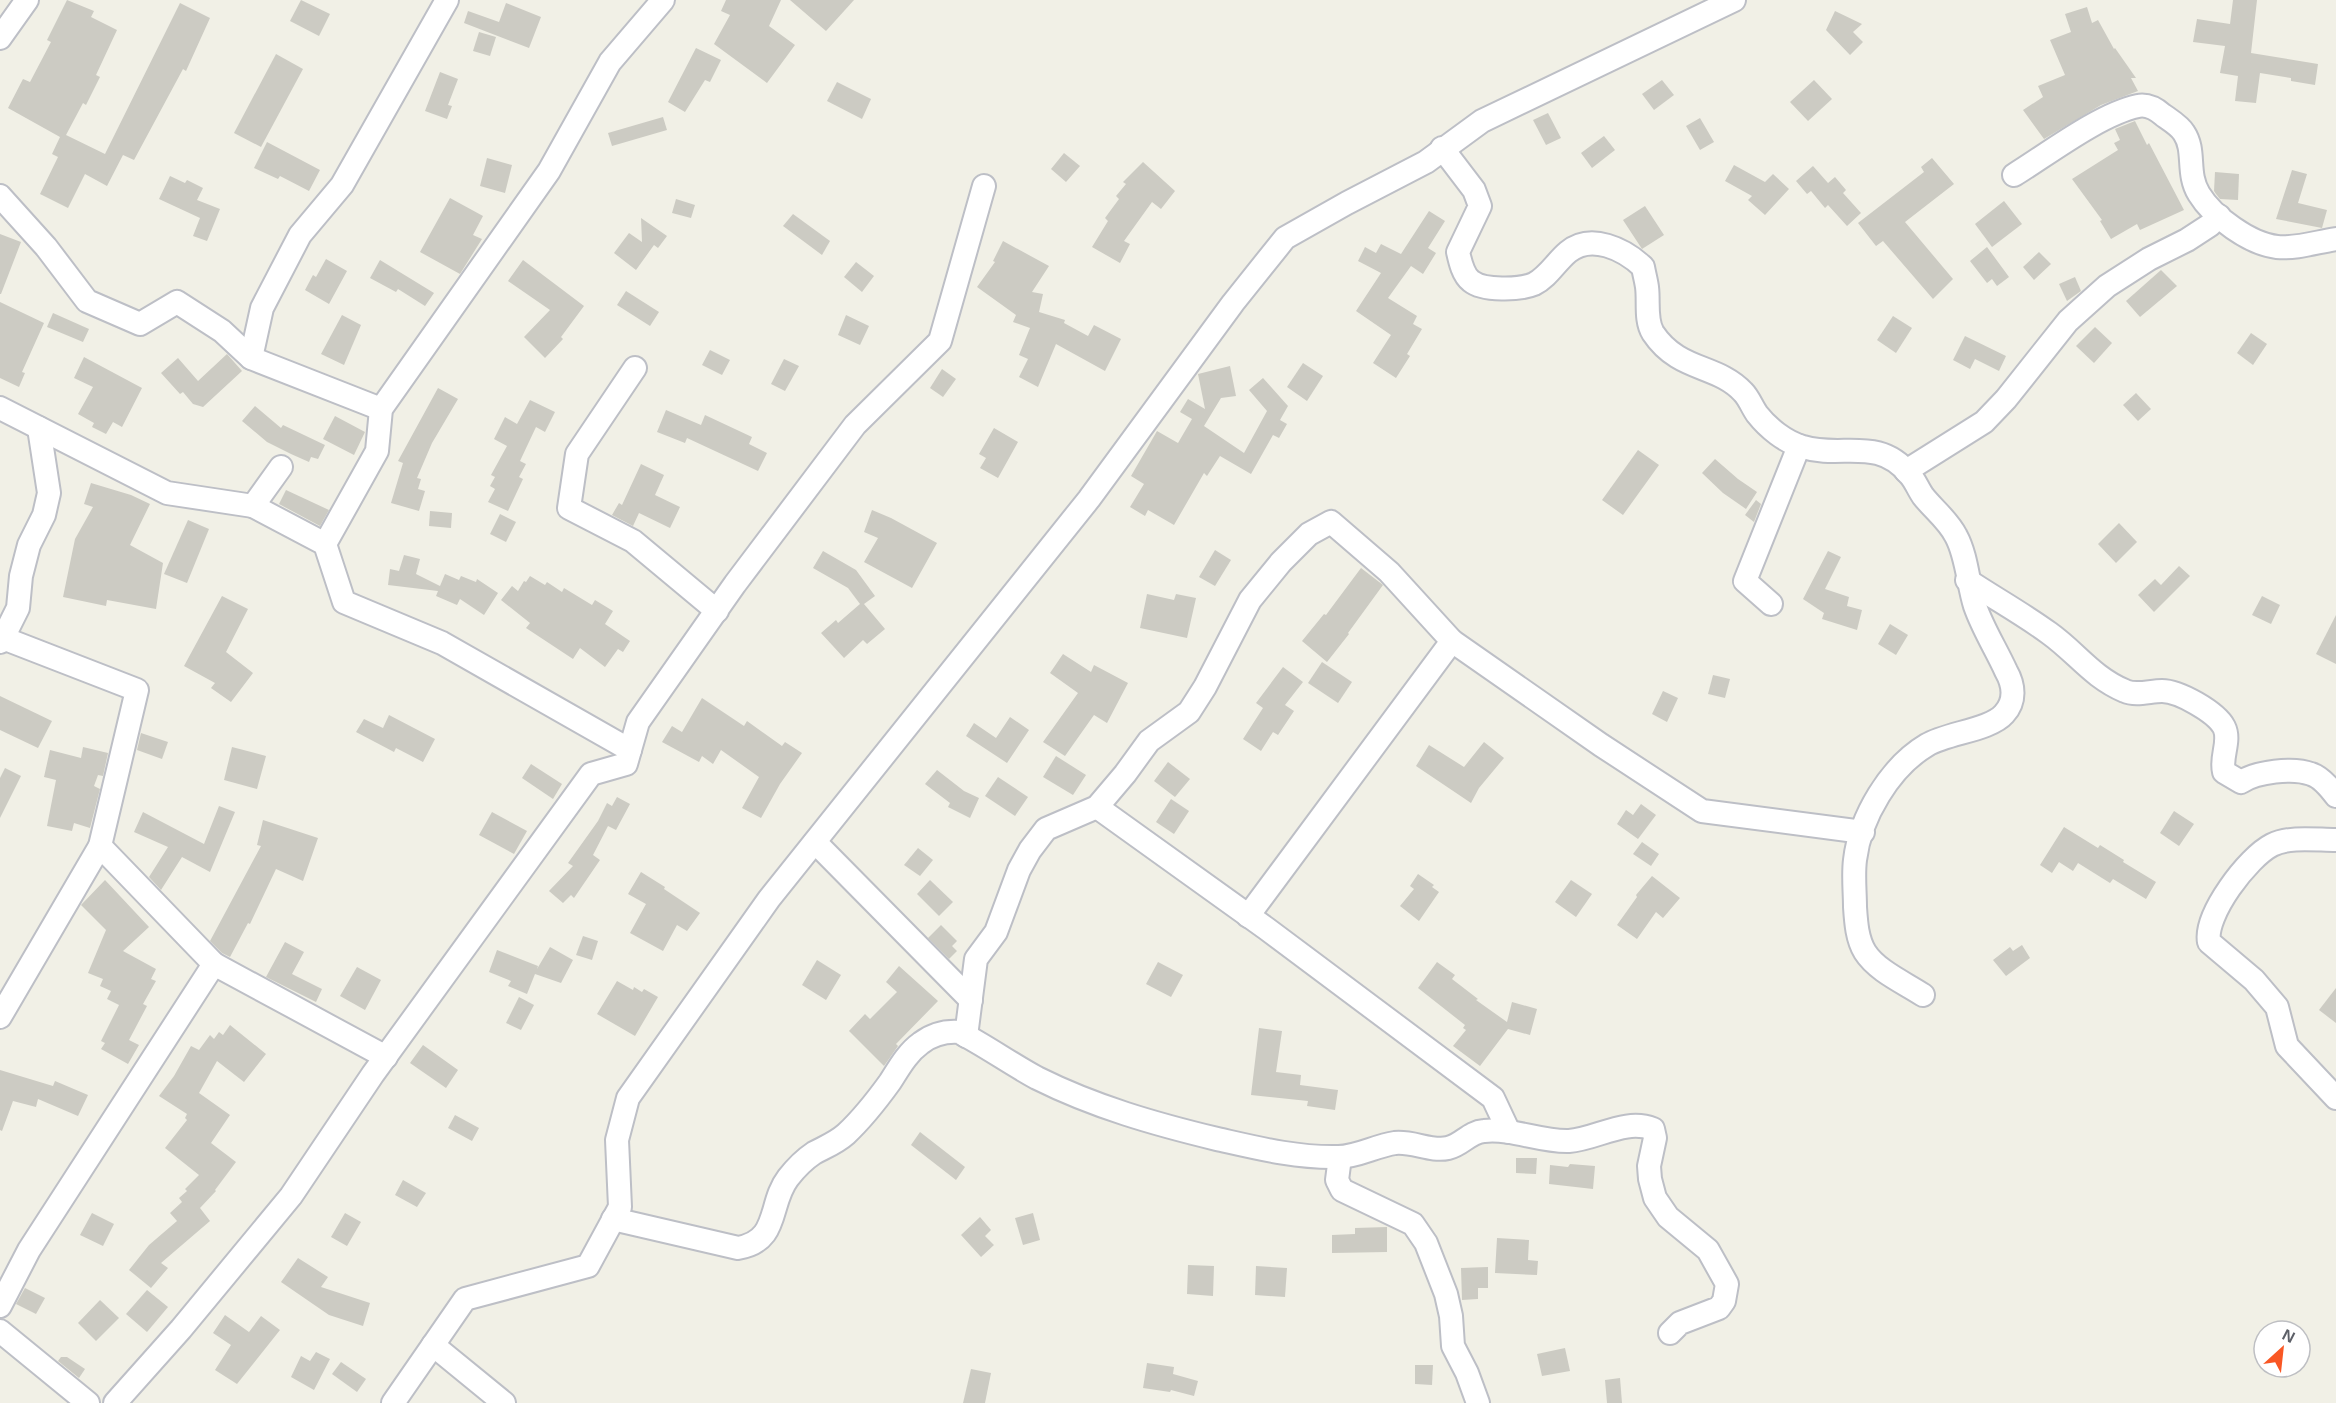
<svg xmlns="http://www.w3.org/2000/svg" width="2336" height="1403" font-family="Arial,sans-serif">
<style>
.building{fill:#cccbc3}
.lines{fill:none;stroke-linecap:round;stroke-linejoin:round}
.minor-casing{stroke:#bdbfc6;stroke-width:26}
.minor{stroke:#fff;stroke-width:22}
</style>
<rect width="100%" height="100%" fill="#f1f0e6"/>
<!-- building -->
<g class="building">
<polygon points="67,0 94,11 91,17 117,30 96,75 100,77 86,105 83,103 66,135 105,154 180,3 210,18 186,71 183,69 134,160 123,155 107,186 85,174 68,208 40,194 58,157 52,154 60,137 8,108 23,79 30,82 51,42 47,40"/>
<polygon points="301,0 330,14 319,36 290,21"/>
<polygon points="726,0 781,0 769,26 795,45 767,83 714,44 730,15 721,11"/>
<polygon points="790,0 854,0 826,31"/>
<polygon points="2233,0 2257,0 2251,53 2318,64 2315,85 2291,81 2291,78 2260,73 2256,103 2235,101 2238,76 2220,73 2225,46 2193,42 2197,19 2230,24"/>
<polygon points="506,3 541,17 529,48 464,23 468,11 499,22"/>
<polygon points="2087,7 2092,23 2098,20 2114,49 2115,48 2136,78 2131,78 2138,91 2101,105 2044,139 2023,110 2043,97 2038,86 2065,75 2050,40 2071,32 2065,14"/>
<polygon points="1835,11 1862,24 1853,32 1863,42 1850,55 1826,30"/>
<polygon points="479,32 496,37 490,56 473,51"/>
<polygon points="696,48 721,60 710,82 705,80 685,112 668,102"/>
<polygon points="276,54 303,69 261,147 234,133"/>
<polygon points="440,72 458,79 448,105 452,106 447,119 425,111"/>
<polygon points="1662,80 1674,95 1654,110 1642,94"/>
<polygon points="1814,80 1832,99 1808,121 1790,102"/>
<polygon points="837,82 871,99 862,119 827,101"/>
<polygon points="1548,113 1561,138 1546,145 1533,120"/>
<polygon points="663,117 667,130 612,146 608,133"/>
<polygon points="1700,118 1714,142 1700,150 1686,126"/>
<polygon points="2135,121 2147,145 2149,143 2184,210 2140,230 2137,224 2111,239 2100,221 2102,220 2072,179 2118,150 2114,143 2120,140 2115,129"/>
<polygon points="1604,136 1615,150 1592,168 1581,153"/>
<polygon points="267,142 320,170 309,191 280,176 278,179 254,168"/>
<polygon points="1064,153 1080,166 1066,182 1051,169"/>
<polygon points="487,158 512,165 505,193 480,186"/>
<polygon points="1932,158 1954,184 1905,222 1953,279 1933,299 1883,241 1876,246 1858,223 1924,172 1921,167"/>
<polygon points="1143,162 1175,191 1161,209 1152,202 1124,241 1130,244 1120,263 1092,247 1108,221 1105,218 1119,199 1116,196 1126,184 1123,182"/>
<polygon points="1734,165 1765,182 1773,174 1789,189 1765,215 1748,200 1752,196 1725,181"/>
<polygon points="1813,166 1828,183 1835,177 1846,190 1843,193 1861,213 1847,226 1828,205 1825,208 1811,191 1807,194 1796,181"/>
<polygon points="2292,170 2307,174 2298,203 2327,210 2322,228 2276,219"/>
<polygon points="2215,172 2239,174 2238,200 2220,199 2216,194 2214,191"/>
<polygon points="170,176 185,183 187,180 203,188 197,200 220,209 207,241 193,236 200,218 159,199"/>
<polygon points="450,198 483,216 473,235 482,239 460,274 420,252"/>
<polygon points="676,199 695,205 691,218 672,213"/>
<polygon points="2004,201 2022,224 1992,247 1975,224"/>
<polygon points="1645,206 1664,235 1642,249 1623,220"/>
<polygon points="1429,211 1445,221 1428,248 1436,253 1423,274 1411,266 1388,298 1417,316 1413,324 1422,329 1407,354 1410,356 1396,378 1373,363 1391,335 1356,311 1381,273 1358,261 1365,247 1376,253 1381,244 1401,254"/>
<polygon points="793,214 830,241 822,255 783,226"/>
<polygon points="641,218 667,236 658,248 654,245 636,270 614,253 629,233 642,242"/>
<polygon points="0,234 21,242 1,294 0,294"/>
<polygon points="1003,241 1049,266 1032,292 1043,294 1039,312 1065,320 1064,323 1088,336 1094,325 1121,339 1105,371 1056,344 1038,387 1019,377 1028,359 1019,355 1030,328 1013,322 1016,315 977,287 995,262 993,261"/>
<polygon points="1987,247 2009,277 1997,286 1992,279 1987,283 1970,261"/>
<polygon points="2039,252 2051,264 2034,280 2023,267"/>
<polygon points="326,259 347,271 329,304 305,290 313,275 316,277"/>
<polygon points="380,260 434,293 425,306 398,289 396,292 370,278"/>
<polygon points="523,260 584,306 561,337 563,339 545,358 524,337 550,310 508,281"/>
<polygon points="856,262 874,276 862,292 844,277"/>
<polygon points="2161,270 2177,286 2140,317 2126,301"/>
<polygon points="2075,277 2081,291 2067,301 2059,284"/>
<polygon points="626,291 659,312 650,326 617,305"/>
<polygon points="0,302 44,323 22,372 25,373 19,387 0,378"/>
<polygon points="53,313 89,329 83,342 47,327"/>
<polygon points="342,315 361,325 344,365 321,354"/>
<polygon points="846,315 869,326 860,345 838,335"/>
<polygon points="1893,316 1912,328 1896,353 1877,340"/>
<polygon points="2095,327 2112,343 2094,363 2076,346"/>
<polygon points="2251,333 2267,344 2253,365 2237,353"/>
<polygon points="1965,336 2006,356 1999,371 1975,359 1970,369 1953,360"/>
<polygon points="710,350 730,360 722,375 702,365"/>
<polygon points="227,354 242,371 203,407 193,404 183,392 180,394 161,373 178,358 198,381"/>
<polygon points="84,357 142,388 122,427 113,422 106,434 92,427 94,423 78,414 93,387 74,378"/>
<polygon points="784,359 799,366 785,391 771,384"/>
<polygon points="1303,363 1323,376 1307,401 1287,387"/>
<polygon points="1230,366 1236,396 1221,398 1204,426 1244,453 1267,411 1249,390 1263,378 1288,406 1280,420 1287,424 1279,438 1273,435 1251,474 1220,456 1207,476 1204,473 1174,525 1148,510 1145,516 1130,507 1144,484 1131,476 1157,431 1178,443 1192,419 1180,412 1188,399 1205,409 1198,374"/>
<polygon points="942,369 956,379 943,397 930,388"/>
<polygon points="438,388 458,399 432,443 417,478 421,479 418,489 425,491 419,511 391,503 403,463 398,461"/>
<polygon points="2136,393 2151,409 2138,421 2123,405"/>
<polygon points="530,400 555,412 545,432 536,427 520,461 526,464 519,477 523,479 508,511 488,502 495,489 490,486 495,477 491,475 507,446 494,439 505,417 517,424"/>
<polygon points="255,406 281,428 283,425 325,445 318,459 311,457 309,462 291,454 267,442 242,421"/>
<polygon points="666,410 701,425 705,415 752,437 749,444 767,453 758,471 687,438 685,443 657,432"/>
<polygon points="335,416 365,432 354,455 323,439"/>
<polygon points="994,428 1018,442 998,478 980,468 986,458 979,454"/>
<polygon points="1638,450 1659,465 1623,515 1602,500"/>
<polygon points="1715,459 1738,479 1757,492 1746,509 1723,493 1702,473"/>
<polygon points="641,464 664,475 655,495 680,507 670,528 639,513 633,526 612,515 619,503 622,505"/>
<polygon points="91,483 131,495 150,504 130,545 163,563 156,609 107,600 106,606 63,597 75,539 93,507 84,504"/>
<polygon points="286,490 329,510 320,526 279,504"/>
<polygon points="1756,500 1761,504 1754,522 1745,515"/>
<polygon points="872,510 891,518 937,543 912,588 864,562 878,538 864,532"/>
<polygon points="430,511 452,513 451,528 429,526"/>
<polygon points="500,514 516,522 506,542 490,534"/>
<polygon points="188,520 209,529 187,583 164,574"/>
<polygon points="2119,523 2137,542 2116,563 2098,544"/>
<polygon points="1215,550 1231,560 1215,586 1199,577"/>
<polygon points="823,551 856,570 875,596 864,604 885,629 867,644 863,640 844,658 821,633 836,620 838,623 860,604 848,588 813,568"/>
<polygon points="1828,551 1841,557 1825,589 1849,597 1847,606 1862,610 1857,630 1822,619 1824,613 1803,599"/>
<polygon points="404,555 420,559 416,574 440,586 445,574 459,580 461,576 476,582 477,579 498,593 484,615 460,599 457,605 436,596 438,591 388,585 390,569 399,571"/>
<polygon points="2179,566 2190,576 2154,612 2138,595 2155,579 2161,585"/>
<polygon points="1361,568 1383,585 1348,633 1349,634 1327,662 1302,641 1324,614 1326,615"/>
<polygon points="530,576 545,585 547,582 562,592 564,588 592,605 595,600 613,611 605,624 630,641 623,652 618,649 605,667 580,648 573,659 526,628 530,623 501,600 512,586 518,591 524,581 526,582"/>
<polygon points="1147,594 1174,600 1176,594 1196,598 1187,638 1140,628"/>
<polygon points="222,596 248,609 226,652 253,673 231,702 211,688 215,683 184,666"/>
<polygon points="2262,596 2280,605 2271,624 2252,615"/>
<polygon points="2336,615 2336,664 2316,654"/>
<polygon points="1890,624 1908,635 1896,655 1878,644"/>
<polygon points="1063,654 1091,672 1094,665 1128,683 1107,723 1094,715 1065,756 1043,742 1078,693 1050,673"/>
<polygon points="1322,662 1352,682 1338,703 1308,683"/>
<polygon points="1283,667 1303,682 1285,705 1294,711 1278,735 1273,732 1261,751 1243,739 1263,708 1256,703"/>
<polygon points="1713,675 1730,679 1725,698 1708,694"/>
<polygon points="1663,691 1678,698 1667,722 1652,714"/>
<polygon points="0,696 52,721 38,748 0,730"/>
<polygon points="702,698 744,726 747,721 782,746 785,742 802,753 780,784 761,818 742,808 759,777 721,750 713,764 702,756 699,762 662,742 672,726 682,732"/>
<polygon points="389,715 435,739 423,762 396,748 394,752 356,732 364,719 383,728"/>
<polygon points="1010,717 1029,730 1007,763 966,736 974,723 996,738"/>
<polygon points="141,733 168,742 162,759 137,750"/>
<polygon points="1484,742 1504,758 1479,788 1471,803 1416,766 1429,745 1464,767"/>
<polygon points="83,747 108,753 103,776 98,775 94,786 100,789 90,828 74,823 72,831 47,826 56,780 44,777 50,750 81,758"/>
<polygon points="232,747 266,756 257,789 224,780"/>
<polygon points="1056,756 1086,775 1073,795 1043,777"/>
<polygon points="1168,762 1190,779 1175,797 1154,781"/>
<polygon points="531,764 562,784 553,799 522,778"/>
<polygon points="5,768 21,776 0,818 0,778"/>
<polygon points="937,770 964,791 979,798 970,818 948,807 950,803 925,784"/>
<polygon points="998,777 1028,797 1015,816 985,796"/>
<polygon points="617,797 630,804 616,830 608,826 593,855 600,860 574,898 571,895 563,903 549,891 573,866 568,863 598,821 607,803 612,806"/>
<polygon points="1171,799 1189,811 1174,834 1156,822"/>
<polygon points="1641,804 1656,815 1638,839 1617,824 1626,810 1633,815"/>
<polygon points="219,806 235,812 210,872 182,857 161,890 149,877 168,847 134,832 143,812 204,844"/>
<polygon points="2174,811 2194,824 2179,846 2160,833"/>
<polygon points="492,812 527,831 514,854 479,835"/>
<polygon points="263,820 318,838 303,881 276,869 250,924 248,923 230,957 222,953 210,941 261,846 257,845"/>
<polygon points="2064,827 2098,848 2100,845 2124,860 2123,862 2156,882 2146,899 2113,879 2110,883 2078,863 2073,871 2059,862 2052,873 2040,865"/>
<polygon points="1642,842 1659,854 1651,866 1633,854"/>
<polygon points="918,848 933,860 920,876 904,865"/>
<polygon points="641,872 665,887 664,889 700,913 687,931 677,925 663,951 630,933 646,904 628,894"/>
<polygon points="1418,874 1434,885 1432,887 1439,892 1419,921 1400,906 1414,889 1410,886"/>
<polygon points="1652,876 1680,898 1663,918 1656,912 1637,939 1617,925 1637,897 1636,895"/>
<polygon points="105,880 149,927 123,951 156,969 151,979 156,981 143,1004 147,1006 129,1040 139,1045 128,1064 101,1049 105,1043 101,1041 119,1005 107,999 111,991 100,986 103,979 88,973 106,930 81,905"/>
<polygon points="930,880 953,902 939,916 917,894"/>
<polygon points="1571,880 1592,894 1576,917 1555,902"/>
<polygon points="941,925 957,941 952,946 957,951 949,959 928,938"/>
<polygon points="583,936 598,941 592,960 576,955"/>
<polygon points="285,942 304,952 292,974 322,989 316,1002 266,977"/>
<polygon points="2022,945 2030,958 2006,976 1993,960 2010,947 2013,951"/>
<polygon points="550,947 573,960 561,983 535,974 527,994 508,986 511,981 489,972 497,950 538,966 537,969"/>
<polygon points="817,960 841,975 826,1000 802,985"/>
<polygon points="1158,962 1183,975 1171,997 1146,984"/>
<polygon points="1437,962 1455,975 1452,979 1478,999 1476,1000 1507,1022 1512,1002 1537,1009 1530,1035 1508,1029 1480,1066 1453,1046 1466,1030 1463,1028 1465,1025 1418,988"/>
<polygon points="899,966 938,1001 896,1044 898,1046 884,1066 849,1031 865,1014 870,1019 897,992 886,982"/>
<polygon points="357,967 381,980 365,1010 340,996"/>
<polygon points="617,981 633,990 634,987 642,992 644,989 658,997 635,1036 597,1014"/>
<polygon points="2336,988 2336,1023 2319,1010"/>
<polygon points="519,997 534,1005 521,1030 506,1023"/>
<polygon points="230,1025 266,1054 244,1082 217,1061 199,1093 230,1115 211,1143 236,1162 215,1190 216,1191 200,1208 210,1221 161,1263 168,1268 151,1288 129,1270 149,1245 177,1221 170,1213 182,1202 179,1198 187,1191 185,1189 199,1175 165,1148 187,1120 185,1118 187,1114 159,1096 174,1076 191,1046 199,1050 210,1035 214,1039 219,1032 223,1035"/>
<polygon points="1259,1028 1282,1031 1276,1072 1301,1075 1300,1085 1338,1090 1335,1110 1307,1106 1308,1101 1251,1095"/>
<polygon points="423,1045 458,1070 446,1088 410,1063"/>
<polygon points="0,1070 53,1086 55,1081 88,1095 78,1116 38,1099 36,1107 13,1101 2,1131 0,1130"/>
<polygon points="455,1115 479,1128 472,1141 448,1128"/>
<polygon points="920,1132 965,1167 956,1180 911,1145"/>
<polygon points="1516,1158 1537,1158 1536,1174 1516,1173"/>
<polygon points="1570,1164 1595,1166 1593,1189 1549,1184 1550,1165 1568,1167"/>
<polygon points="403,1180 426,1193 417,1207 395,1195"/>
<polygon points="92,1213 114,1224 103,1246 80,1235"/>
<polygon points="345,1213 361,1222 347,1246 331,1237"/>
<polygon points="1033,1213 1040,1240 1023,1245 1015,1218"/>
<polygon points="980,1217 991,1230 985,1236 994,1245 981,1257 961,1235"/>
<polygon points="1387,1227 1387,1252 1332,1253 1332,1235 1355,1234 1355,1228"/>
<polygon points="1497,1238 1529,1240 1528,1260 1538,1261 1537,1275 1495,1273"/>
<polygon points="298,1258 328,1277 321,1287 370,1303 363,1326 329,1315 281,1282"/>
<polygon points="1188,1265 1214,1266 1213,1296 1187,1294"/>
<polygon points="1256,1266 1287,1268 1285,1297 1255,1295"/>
<polygon points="1488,1267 1488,1288 1478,1288 1478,1299 1462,1300 1461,1268"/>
<polygon points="25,1288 45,1298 36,1314 16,1304"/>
<polygon points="147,1290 168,1307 147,1332 126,1314"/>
<polygon points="100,1300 119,1318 96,1341 78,1323"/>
<polygon points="225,1315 249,1332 261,1316 280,1330 237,1384 215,1370 231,1345 213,1333"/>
<polygon points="1565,1348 1570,1371 1542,1376 1537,1354"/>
<polygon points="316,1352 330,1359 314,1390 291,1377 301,1356 310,1361"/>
<polygon points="61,1357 67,1357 85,1369 79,1378 58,1361"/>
<polygon points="341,1362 366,1379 357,1392 332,1374"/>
<polygon points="1147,1363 1174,1367 1173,1374 1198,1381 1194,1396 1171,1390 1170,1392 1143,1388"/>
<polygon points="1415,1365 1433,1365 1432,1385 1415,1384"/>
<polygon points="971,1369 991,1373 985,1403 963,1403"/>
<polygon points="1620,1378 1622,1403 1607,1403 1605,1380"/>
</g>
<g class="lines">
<defs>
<g id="minor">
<polyline points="0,38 27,0"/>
<path d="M1442,148L1474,190L1480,206L1458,252C1460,261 1463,275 1471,281C1483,291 1520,290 1534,284C1548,277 1556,262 1568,252C1591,233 1624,249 1643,267C1644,273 1646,280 1647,287C1649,302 1645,320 1653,333C1679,372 1717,364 1743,392C1749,398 1752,407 1757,414C1768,428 1785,442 1803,447C1841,459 1878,436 1909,474C1915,480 1918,489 1923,496C1933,509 1948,520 1956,536C1967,556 1968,584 1975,606C1983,629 1996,649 2006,671C2014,685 2016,701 2004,714C1990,730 1947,733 1927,745C1890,767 1860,817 1855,860C1853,875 1855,892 1855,907C1856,922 1857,939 1865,952C1877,971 1905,983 1923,995"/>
<path d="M2014,175C2048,154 2100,114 2138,106C2148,104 2156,109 2163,115C2170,120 2180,126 2184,133C2196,151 2186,173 2199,194C2213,217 2250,244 2277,247C2296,249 2317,242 2336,239"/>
<polyline points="0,196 46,247 87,301 140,324 177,302 222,331 251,358"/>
<polyline points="635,368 577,454 569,508 633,541 717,611"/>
<polyline points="0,408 167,493 253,506 281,467"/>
<polyline points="381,409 251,358 262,308 300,235 342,185 447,0"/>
<polyline points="1906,471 1984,422 2006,399 2068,321 2107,286 2149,259 2187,240 2210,225 2219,216"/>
<polyline points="253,506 325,544 344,602 442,643 630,750"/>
<polyline points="325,544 377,451 381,409 549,171 610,62 663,0"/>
<path d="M1967,580C1994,598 2023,614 2049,633C2077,653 2092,677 2125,691C2136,696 2150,691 2162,691C2179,691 2216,712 2224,727C2231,741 2220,757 2224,772L2241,782C2256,772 2293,767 2311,774C2321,777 2330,788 2336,796"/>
<polyline points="1771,604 1745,581 1799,446"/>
<polyline points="3,638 18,608 21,576 29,545 44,515 49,493 39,428"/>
<polyline points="1452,641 1601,745 1702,811 1863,832"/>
<polyline points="0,642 3,638 137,690 100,846 0,1017"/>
<polyline points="1097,807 1267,929 1493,1098 1509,1132"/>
<path d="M2336,840C2316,840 2290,836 2272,845C2248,857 2204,915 2209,942L2254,980L2277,1007L2287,1046L2336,1098"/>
<polyline points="815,842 971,1000"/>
<polyline points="214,964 386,1057"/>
<polyline points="966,1036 976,959 996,932 1019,870 1030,850 1046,829 1097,807 1125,774 1149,741 1189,712 1205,687 1250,600 1281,562 1309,534 1331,522 1389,572 1452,641 1248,916"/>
<polyline points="1340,1157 1337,1180 1342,1190 1413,1224 1426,1243 1446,1294 1451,1316 1453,1346 1467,1373 1478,1403"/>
<path d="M613,1219L738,1248C780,1241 768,1204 788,1178C795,1169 805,1159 814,1153C825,1147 836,1143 846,1134C862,1119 877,1100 890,1082C899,1068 907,1053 921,1043C933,1034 945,1031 959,1032C986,1046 1011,1064 1037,1078C1095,1107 1155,1124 1217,1139C1257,1148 1296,1158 1338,1157C1357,1157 1375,1146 1395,1143C1413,1141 1431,1152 1448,1148C1462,1145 1469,1132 1484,1131C1513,1128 1540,1142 1569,1141C1597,1139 1625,1118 1653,1129L1655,1138L1649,1166L1650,1179L1655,1198L1668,1217L1708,1250L1727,1284L1724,1301L1719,1308L1680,1323L1670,1333"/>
<polyline points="0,1306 29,1250 214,964 100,846"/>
<polyline points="0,1331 88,1403"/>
<polyline points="433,1345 504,1403"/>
<polyline points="115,1403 181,1329 291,1196 373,1074 591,774 626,764 638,722 735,584 855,425 940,341 984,186"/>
<polyline points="393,1403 465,1299 588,1266 620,1207 617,1140 628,1098 769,899 1089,499 1233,303 1285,238 1347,203 1426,162 1482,121 1734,0"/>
</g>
</defs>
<!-- minor casing -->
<use href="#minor" class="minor-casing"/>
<!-- minor -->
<use href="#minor" class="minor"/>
</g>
<!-- north arrow -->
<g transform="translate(2282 1349) rotate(27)"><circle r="28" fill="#ffffff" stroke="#bebfc3" stroke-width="1.5"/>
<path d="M0-4.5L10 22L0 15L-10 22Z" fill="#f95724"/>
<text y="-9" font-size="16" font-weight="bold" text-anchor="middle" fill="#5d6068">N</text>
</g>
</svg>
